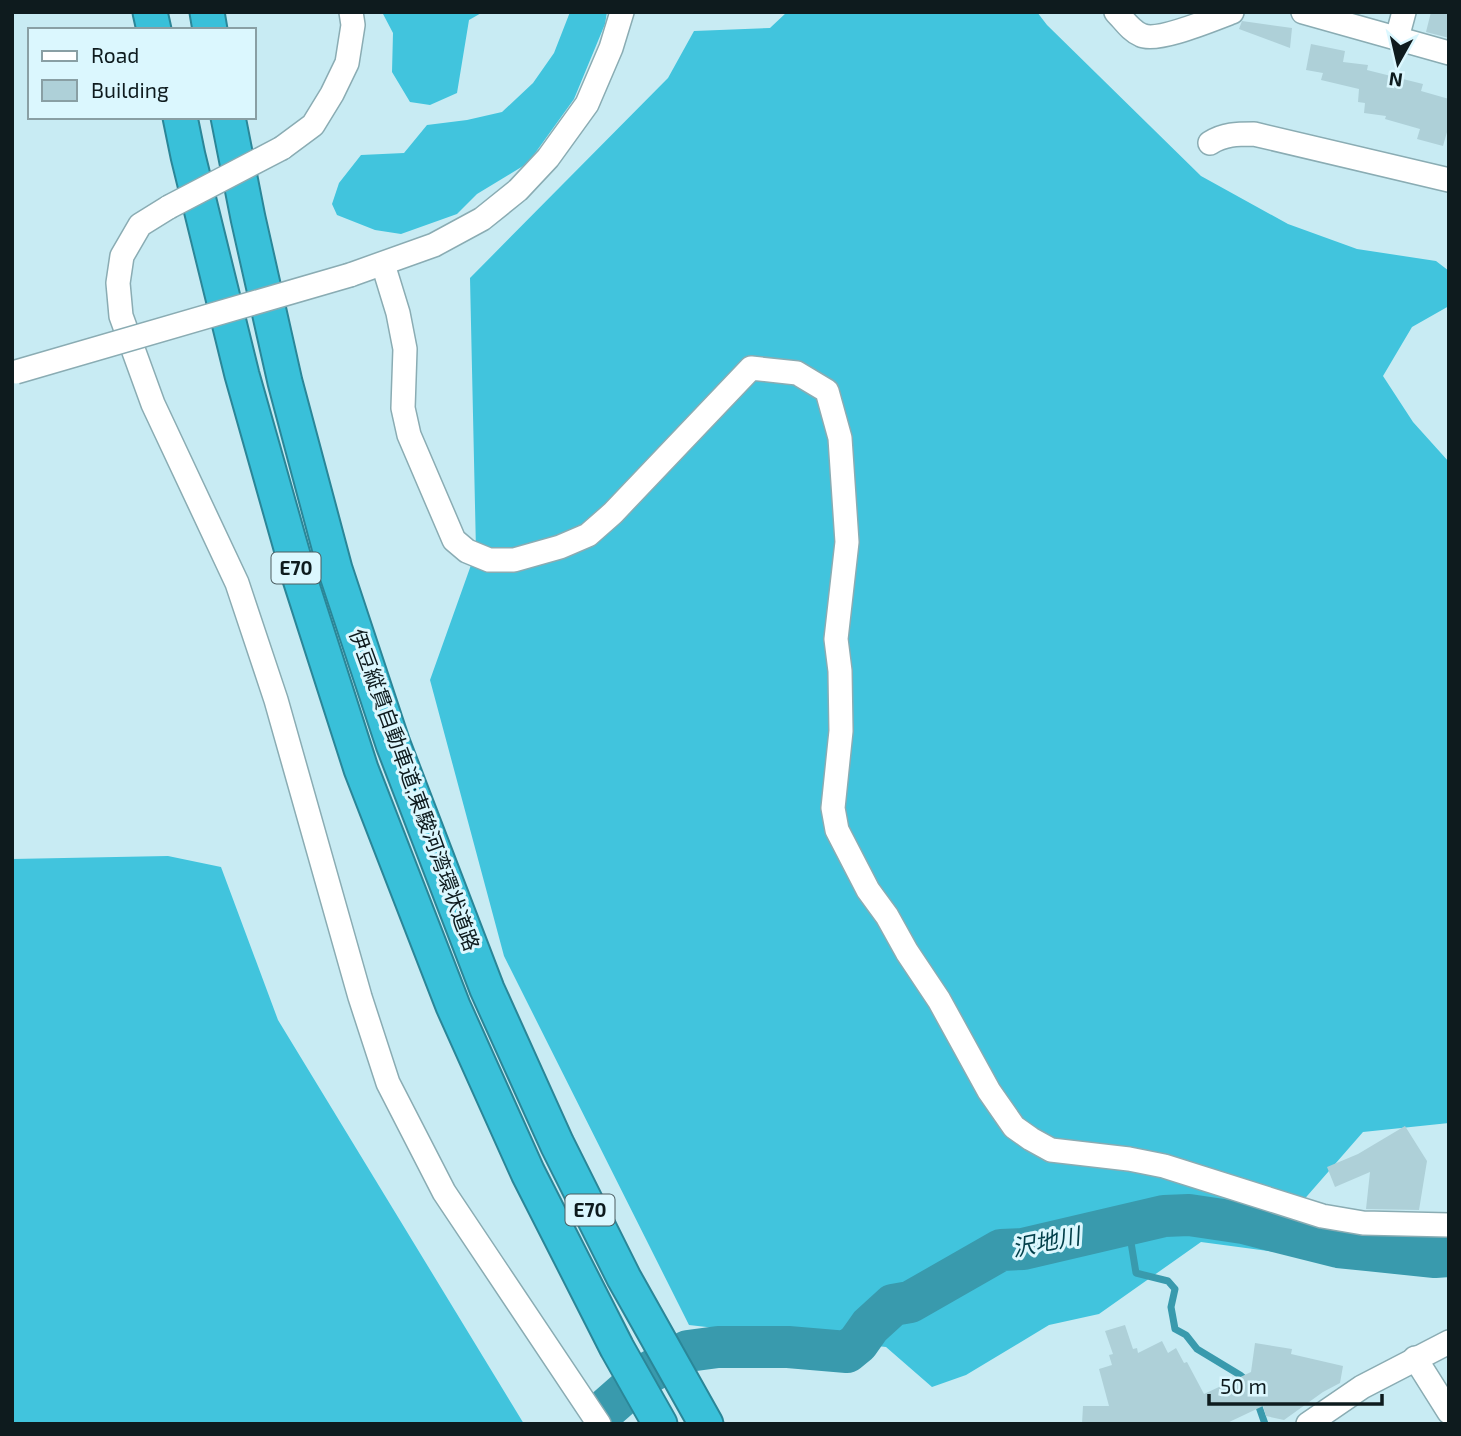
<svg xmlns="http://www.w3.org/2000/svg" width="1461" height="1436" font-family="'Exo 2','Noto Sans JP',sans-serif">
<style>
.forest{fill:#41c4dd}
.lines{fill:none;stroke-linecap:round;stroke-linejoin:round}
.stream{stroke:#399aad;stroke-width:7}
.river{stroke:#399aad;stroke-width:42}
.building{fill:#aed0d8}
.minor-casing{stroke:#8aacb3;stroke-width:26}
.highway-casing{stroke:#2a8698;stroke-width:37}
.minor{stroke:#fff;stroke-width:23}
.highway{stroke:#39c0d9;stroke-width:33}
.minor-bridge-casing{stroke:#8aacb3;stroke-width:26;stroke-linecap:butt}
.minor-bridge{stroke:#fff;stroke-width:23}
.labels{text-anchor:middle;stroke-width:6;stroke-linejoin:round;paint-order:stroke}
.shield{fill:#dbf7fe;stroke:#4c5d61;stroke-width:2}
.shield-label{font-size:19px;font-weight:bold;fill:#0e1b1e}
.street-label{font-size:21px;fill:#0e1b1e;stroke:#dbf7fe}
.water-label{font-size:23px;font-style:italic;fill:#023f4a;stroke:#dbf7fe}
</style>
<rect width="100%" height="100%" fill="#c8ebf3"/>
<!-- forest -->
<g class="forest">
<polygon points="382,12 483,12 469,20 457,93 430,105 410,102 392,72 393,33"/>
<polygon points="570,12 607,12 605,24 574,99 528,163 477,194 457,214 401,234 375,230 337,215 332,204 339,183 361,155 404,153 427,125 467,120 502,112 533,83 554,53"/>
<polygon points="787,12 1037,12 1047,25 1201,176 1288,224 1357,249 1436,261 1449,271 1449,306 1412,327 1383,376 1413,422 1449,462 1449,1123 1363,1132 1294,1211 1449,1232 1449,1275 1201,1242 1099,1314 1049,1325 966,1375 932,1387 886,1347 689,1325 504,956 430,680 476,551 470,278 668,78 694,31 770,28"/>
<polygon points="168,856 221,867 278,1020 524,1424 12,1424 12,859"/>
</g>
<g class="lines">
<!-- stream -->
<g class="stream">
<polyline points="1128,1224 1136,1273 1168,1281 1175,1289 1171,1307 1175,1329 1186,1335 1197,1349 1240,1375 1247,1381"/>
<polyline points="1257,1401 1265,1424"/>
</g>
<!-- river -->
<polyline class="river" points="605,1410 646,1374 688,1351 718,1347 788,1347 847,1352 858,1343 870,1326 893,1305 910,1302 1001,1250 1023,1249 1164,1216 1189,1215 1243,1223 1338,1247 1435,1257 1449,1256"/>
</g>
<!-- building -->
<g class="building">
<polygon points="1431,12 1449,12 1449,38 1426,32"/>
<polygon points="1242,21 1292,28 1290,48 1239,29"/>
<polygon points="1311,44 1345,51 1343,62 1368,65 1367,70 1423,84 1421,91 1449,99 1449,125 1443,146 1417,139 1420,129 1385,119 1386,116 1364,113 1365,103 1358,102 1359,89 1321,80 1323,73 1306,70"/>
<polygon points="1405,1126 1427,1161 1419,1210 1366,1209 1370,1172 1335,1187 1327,1167 1358,1154"/>
<polygon points="1125,1325 1133,1349 1137,1348 1138,1353 1162,1341 1168,1353 1176,1348 1184,1363 1187,1362 1204,1394 1251,1372 1255,1343 1292,1349 1291,1354 1343,1366 1340,1383 1323,1392 1284,1420 1266,1416 1263,1406 1225,1424 1082,1424 1083,1406 1109,1406 1099,1369 1112,1365 1109,1355 1113,1354 1105,1331"/>
</g>
<g class="lines">
<defs>
<g id="minor">
<path d="M1116,12C1124,20 1131,31 1141,35C1157,43 1213,19 1232,12"/>
<polyline points="1303,12 1449,53"/>
<polyline points="1397,38 1404,12"/>
<path d="M1210,143C1224,134 1237,134 1254,134L1449,180"/>
<polyline points="282,148 313,125 332,94 347,63 353,25 351,12"/>
<polyline points="169,207 140,225 122,256 118,283 121,316 153,404 237,583 276,700 360,997 388,1083 444,1192 599,1424"/>
<polyline points="383,264 398,313 405,349 403,408 409,435 454,540 467,551 489,560 514,560 560,547 588,535 613,513 751,368 797,373 827,391 840,438 847,542 836,639 840,671 841,731 833,808 837,830 868,890 887,916 907,952 939,1000 989,1091 1014,1127 1031,1139 1051,1150 1129,1159 1164,1166 1322,1216 1363,1223 1449,1225"/>
<polyline points="350,275 434,245 482,219 518,190 548,158 587,104 611,48 622,12"/>
<polyline points="1415,1358 1449,1412"/>
<polyline points="1308,1424 1362,1387 1449,1342"/>
</g>
<g id="highway">
<polyline points="150,12 154,30"/>
<polyline points="207,12 210,30"/>
<polyline points="180,117 188,156 242,375 299,576 361,769 453,1006 528,1173 617,1348 660,1424"/>
<polyline points="228,117 248,218 285,382 335,569 393,744 487,989 557,1144 624,1278 706,1424"/>
</g>
</defs>
<!-- minor casing -->
<use href="#minor" class="minor-casing"/>
<!-- highway casing -->
<use href="#highway" class="highway-casing"/>
<!-- minor -->
<use href="#minor" class="minor"/>
<!-- highway -->
<use href="#highway" class="highway"/>
<defs>
<g id="minor-bridge">
<polyline points="169,207 282,148"/>
<polyline points="16,372 350,275"/>
</g>
</defs>
<!-- minor-bridge casing -->
<use href="#minor-bridge" class="minor-bridge-casing"/>
<!-- minor-bridge -->
<use href="#minor-bridge" class="minor-bridge"/>
</g>
<g class="labels">
<!-- shield labels -->
<g class="shield">
<rect x="271.5" y="552.5" width="49" height="31" rx="5"/>
<rect x="565.5" y="1194.5" width="49" height="31" rx="5"/>
</g>
<g class="shield-label">
<text x="296" y="575">E70</text>
<text x="590" y="1217">E70</text>
</g>
<!-- street labels -->
<g class="street-label">
<text transform="translate(414 790) rotate(70)" y="7">伊豆縦貫自動車道;東駿河湾環状道路</text>
</g>
<!-- water labels -->
<g class="water-label">
<text transform="translate(1046 1242) rotate(-11)" y="8">沢地川</text>
</g>
</g>
<!-- border -->
<rect width="1461" height="1436" fill="none" stroke="#0e1b1e" stroke-width="28"/>
<!-- legend -->
<rect x="28" y="28" width="228" height="91" fill="#dbf7fe" stroke="#899fa4" stroke-width="2"/>
<rect x="42" y="51" width="35" height="10" fill="#ffffff" stroke="#899fa4" stroke-width="2"/>
<text x="91" y="63" font-size="21" fill="#0e1b1e">Road</text>
<rect x="42" y="80" width="35" height="21" fill="#aed0d8" stroke="#899fa4" stroke-width="2"/>
<text x="91" y="98" font-size="21" fill="#0e1b1e">Building</text>
<!-- north arrow -->
<g transform="translate(1398 63) rotate(188)" stroke="#dbf7fe" stroke-width="5" paint-order="stroke">
<path d="M0-5L12 26L0 18L-12 26Z" fill="#0e1b1e"/>
<text y="-10" font-size="19" font-weight="bold" text-anchor="middle" fill="#0e1b1e">N</text>
</g>
<!-- scale -->
<path d="M1209 1394v10h173v-10" fill="none" stroke="#0e1b1e" stroke-width="3.5"/>
<text x="1220" y="1394" font-size="21" fill="#0e1b1e" stroke="#dbf7fe" stroke-width="5" paint-order="stroke">50 m</text>
</svg>
